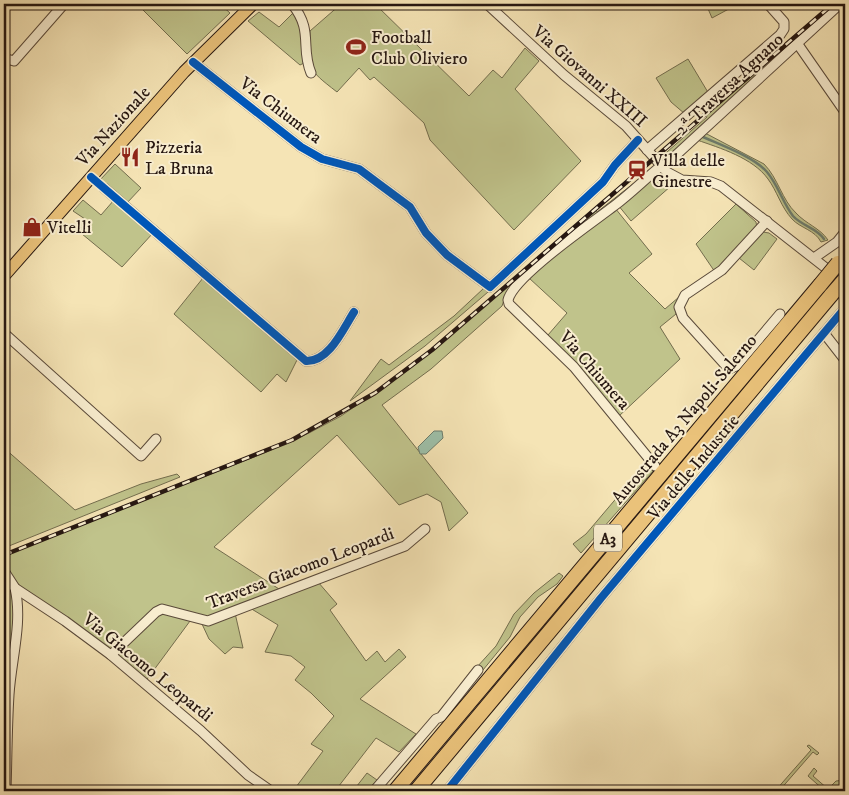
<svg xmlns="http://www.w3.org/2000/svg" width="849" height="795" font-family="'IM FELL DW Pica',serif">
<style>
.green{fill:#c0c38b;stroke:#736d4e}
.water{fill:#9dbfa8;stroke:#6d7c6c}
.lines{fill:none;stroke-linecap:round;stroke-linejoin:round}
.stream{stroke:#6d7c6c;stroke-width:2.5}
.minor-casing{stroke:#5a4a3a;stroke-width:11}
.major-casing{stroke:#261711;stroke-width:13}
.highway-casing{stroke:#261711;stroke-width:16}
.minor{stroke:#f8edcf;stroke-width:9}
.major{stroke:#eac27a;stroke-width:11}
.highway{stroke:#eac27a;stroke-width:14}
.rail-casing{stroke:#261711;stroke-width:4.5}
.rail{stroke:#f8edcf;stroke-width:2.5;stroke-dasharray:8;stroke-linecap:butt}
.highway-bridge-casing{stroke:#261711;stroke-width:16;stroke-linecap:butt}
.highway-bridge{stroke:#eac27a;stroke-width:14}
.cycleway-casing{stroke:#f8edcf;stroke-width:11}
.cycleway{stroke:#0057b8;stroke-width:8}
.labels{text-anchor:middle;stroke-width:4;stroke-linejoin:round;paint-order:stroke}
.shield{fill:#f8edcf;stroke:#65574a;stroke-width:1}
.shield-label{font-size:16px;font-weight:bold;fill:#261711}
.poi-label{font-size:18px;fill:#261711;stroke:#f8edcf;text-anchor:start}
.street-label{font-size:18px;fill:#261711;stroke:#f8edcf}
</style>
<rect width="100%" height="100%" fill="#f5e4b5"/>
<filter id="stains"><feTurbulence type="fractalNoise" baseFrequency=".004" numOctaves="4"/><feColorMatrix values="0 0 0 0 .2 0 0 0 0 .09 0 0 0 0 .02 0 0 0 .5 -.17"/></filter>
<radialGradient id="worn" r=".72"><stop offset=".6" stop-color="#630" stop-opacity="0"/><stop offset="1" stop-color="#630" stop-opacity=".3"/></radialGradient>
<!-- green -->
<g class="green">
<polygon points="137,4 220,4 230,13 187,54"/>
<path d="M341,4H375L469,96L493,70L502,78L525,48L539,61L515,89L581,161L514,230L430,140L424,123L374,77L370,80L359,68L337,92C306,68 309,70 310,31Z"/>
<polygon points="706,4 738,4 712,18"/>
<polygon points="295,11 301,21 304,63 300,65 248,21 259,12 279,27"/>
<polygon points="808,26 810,28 665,162 660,158 707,117 706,115"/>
<polygon points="688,59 709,94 685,114 671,102 656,78"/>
<path d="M705,133L764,164C778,178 782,200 796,213C806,224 820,228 828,240L821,242C815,230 800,228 792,219C781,207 777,191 768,179C753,158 720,148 697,140Z"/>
<polygon points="115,164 141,188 126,204 99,181"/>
<polygon points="656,175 671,186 631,221 618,205"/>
<polygon points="643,176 644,177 505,297 502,306 431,369 382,405 468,513 449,531 441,502 427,494 399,505 337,435 214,547 279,589 209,619 163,606 111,652 17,586 4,567 4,556 264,453 309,433 341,416 411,368 596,210 597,212"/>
<polygon points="83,200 101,215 114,200 153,233 122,267 76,229 85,219 73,211"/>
<polygon points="736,204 756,222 757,228 715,272 696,244"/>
<polygon points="615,208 652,254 629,273 665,309 679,297 676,314 660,327 680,359 619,416 548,335 567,313 529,278 548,259"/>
<polygon points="763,232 769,233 777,239 754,270 739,258"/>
<polygon points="203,278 297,360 286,382 277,374 261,392 174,314"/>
<polygon points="484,288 488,292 425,346 350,401 381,359 389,365 454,316"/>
<polygon points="4,448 75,510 141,484 177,474 180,477 4,548"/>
<polygon points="647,462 654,470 581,553 573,544 586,534"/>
<polygon points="559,573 563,576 557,584 538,597 520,617 510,637 483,670 477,667 496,646 514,614 534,593"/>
<polygon points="318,582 337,604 330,610 366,661 377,651 385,662 399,649 406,657 360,699 416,734 399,752 376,738 335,791 293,791 323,751 311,744 334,716 311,693 295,680 305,667 291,656 265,652 278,625 250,608"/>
<polygon points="4,588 11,588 15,603 12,650 4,644"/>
<polygon points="161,612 190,621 145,682 116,657"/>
<polygon points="235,613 243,648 233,647 225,654 209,639 202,624 211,623"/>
<polygon points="809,745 819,753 817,755 813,752 779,791 775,791 811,750 807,746"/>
<polygon points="814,768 817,771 813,776 828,789 836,781 845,780 845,786 839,791 825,791 808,776"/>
<polygon points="367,773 377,780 367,791 353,791"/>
</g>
<!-- water -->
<polygon class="water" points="434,431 442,431 443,438 426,454 420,454 418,447"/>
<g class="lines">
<!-- stream -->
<path class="stream" d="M703,137C721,145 754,157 767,172C778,185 783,203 793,216C802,226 817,228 824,239"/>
<defs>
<g id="minor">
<path d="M292,4C314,31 300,47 311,73"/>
<polyline points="487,4 564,75 626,126 667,172 682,180 711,182 721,186 845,283"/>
<polyline points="797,43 845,112"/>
<polyline points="4,55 7,59 14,61 64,4"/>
<polyline points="193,62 301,147 322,159 359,169 379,184 410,207 426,233 447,255 490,287 603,182 615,165 638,140"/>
<polyline points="647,150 780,35 784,29 784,22 768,4"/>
<polyline points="662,168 840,4"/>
<path d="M104,188L306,361C329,362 343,329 354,312"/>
<polyline points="767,221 722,270 685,295 679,307 683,318 729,369 736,366 780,314"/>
<polyline points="814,258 837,242 845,232"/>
<polyline points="4,333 141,456 156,439"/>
<polyline points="824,333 845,360"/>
<path d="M655,466L574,367L509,304L508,300C514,276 592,223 614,206C630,194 645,179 661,166"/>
<polyline points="4,571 15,588 65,621 111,655 201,731 248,775 271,791"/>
<polyline points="111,655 156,612 162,609 208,621 405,546 425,529"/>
<path d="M6,791C7,759 7,727 9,695C11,660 23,623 15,588"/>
<polyline points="374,791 436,719 441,717 478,670"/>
<polyline points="447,791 601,598 845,308"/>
</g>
<polyline id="major" points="4,276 184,72 253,4"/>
<g id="highway">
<polyline points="395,791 820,285"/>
<polyline points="416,791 832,294"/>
</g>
</defs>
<!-- minor casing -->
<use href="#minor" class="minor-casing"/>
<!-- major casing -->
<use href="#major" class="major-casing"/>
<!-- highway casing -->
<use href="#highway" class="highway-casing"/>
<!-- minor -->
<use href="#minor" class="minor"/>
<!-- major -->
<use href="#major" class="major"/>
<!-- highway -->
<use href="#highway" class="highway"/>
<defs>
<polyline id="rail" points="4,555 292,440 375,393 432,350 833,4"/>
</defs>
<!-- rail casing -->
<use href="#rail" class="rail-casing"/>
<!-- rail -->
<use href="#rail" class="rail"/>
<defs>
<g id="highway-bridge">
<polyline points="820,285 838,263"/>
<polyline points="832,294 845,279"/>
</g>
</defs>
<!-- highway-bridge casing -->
<use href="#highway-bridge" class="highway-bridge-casing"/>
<!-- highway-bridge -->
<use href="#highway-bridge" class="highway-bridge"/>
<defs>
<g id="cycleway">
<polyline points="193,62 301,147 322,159 359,169 379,184 410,207 426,233 447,255 490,287 603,182 615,165 638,140"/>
<path d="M91,177L306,361C329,362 343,329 354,312"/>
<polyline points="447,791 601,598 845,308"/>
</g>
</defs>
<!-- cycleway casing -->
<use href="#cycleway" class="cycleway-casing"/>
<!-- cycleway -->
<use href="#cycleway" class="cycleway"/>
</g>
<!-- icons -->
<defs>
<symbol id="stadium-bare" viewBox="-9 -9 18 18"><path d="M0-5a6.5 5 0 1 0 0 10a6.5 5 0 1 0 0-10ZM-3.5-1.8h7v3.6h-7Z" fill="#8f2418" stroke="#f8edcf" stroke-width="2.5" paint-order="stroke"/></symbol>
<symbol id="restaurant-bare" viewBox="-9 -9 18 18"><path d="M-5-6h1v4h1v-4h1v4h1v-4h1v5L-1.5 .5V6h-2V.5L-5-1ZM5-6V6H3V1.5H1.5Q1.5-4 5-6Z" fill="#8f2418" stroke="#f8edcf" stroke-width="2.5" paint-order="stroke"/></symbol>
<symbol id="station-bare" viewBox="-9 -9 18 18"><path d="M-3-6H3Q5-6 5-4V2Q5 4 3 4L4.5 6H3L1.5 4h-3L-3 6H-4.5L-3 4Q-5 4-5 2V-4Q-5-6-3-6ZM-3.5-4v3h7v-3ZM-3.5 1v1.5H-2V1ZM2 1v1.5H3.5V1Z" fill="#8f2418" stroke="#f8edcf" stroke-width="2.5" paint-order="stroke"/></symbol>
<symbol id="shop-bare" viewBox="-9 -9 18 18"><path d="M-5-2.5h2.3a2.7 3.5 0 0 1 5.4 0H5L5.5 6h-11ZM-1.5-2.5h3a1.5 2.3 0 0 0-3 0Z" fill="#8f2418" stroke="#f8edcf" stroke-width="2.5" paint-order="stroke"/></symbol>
</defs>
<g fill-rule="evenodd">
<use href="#stadium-bare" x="342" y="33" width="28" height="28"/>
<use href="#restaurant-bare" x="116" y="143" width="28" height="28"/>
<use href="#station-bare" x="623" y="156" width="28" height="28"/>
<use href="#shop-bare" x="18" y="213" width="28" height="28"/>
</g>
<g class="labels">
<!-- shield labels -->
<rect class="shield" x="594" y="524.5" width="28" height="27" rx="4"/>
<g class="shield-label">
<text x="608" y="544">A3</text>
</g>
<!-- poi labels -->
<g class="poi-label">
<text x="371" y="43">Football<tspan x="371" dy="21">Club Oliviero</tspan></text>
<text x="145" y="153">Pizzeria<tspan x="145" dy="21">La Bruna</tspan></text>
<text x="652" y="166">Villa delle<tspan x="652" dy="21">Ginestre</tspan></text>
<text x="47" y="233">Vitelli</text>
</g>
<!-- street labels -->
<g class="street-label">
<text transform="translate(590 76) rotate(41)" y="6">Via Giovanni XXIII</text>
<text transform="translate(729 84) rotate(-43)" y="6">2ª Traversa Agnano</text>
<text transform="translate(281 110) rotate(37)" y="6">Via Chiumera</text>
<text transform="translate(113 126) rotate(-48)" y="6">Via Nazionale</text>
<text transform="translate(595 370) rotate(49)" y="6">Via Chiumera</text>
<text transform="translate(684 419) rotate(-50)" y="6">Autostrada A3 Napoli-Salerno</text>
<text transform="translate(693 467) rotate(-50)" y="6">Via delle Industrie</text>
<text transform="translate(300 568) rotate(-21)" y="6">Traversa Giacomo Leopardi</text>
<text transform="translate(148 667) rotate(39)" y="6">Via Giacomo Leopardi</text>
</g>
</g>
<!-- margin -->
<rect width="849" height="795" fill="none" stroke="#f5e4b5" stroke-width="20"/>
<rect x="5" y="5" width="839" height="785" fill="none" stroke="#261711" stroke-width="2.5"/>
<rect x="10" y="10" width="829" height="775" fill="none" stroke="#261711"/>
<rect width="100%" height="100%" filter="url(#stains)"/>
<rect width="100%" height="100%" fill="url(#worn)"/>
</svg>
